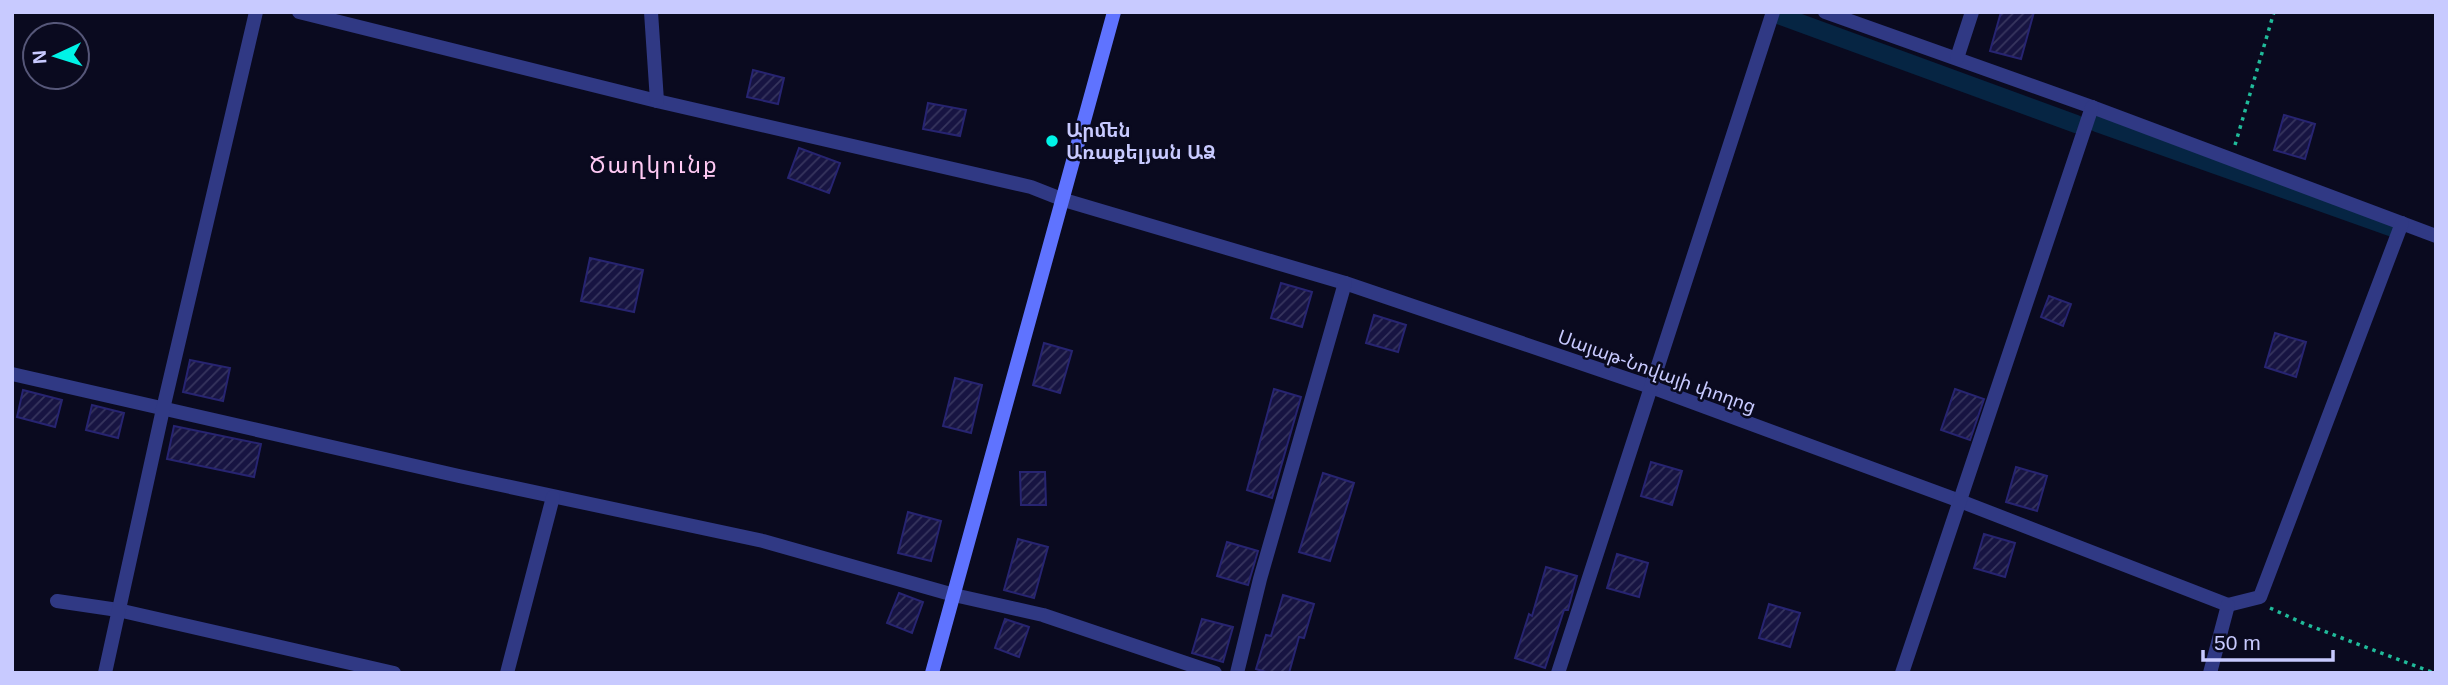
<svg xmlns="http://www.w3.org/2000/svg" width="2448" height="685" font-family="Arial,'Noto Sans Armenian',sans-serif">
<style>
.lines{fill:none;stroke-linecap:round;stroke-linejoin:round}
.canal{stroke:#062543;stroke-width:18}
.building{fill:url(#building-hatch);stroke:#272471;stroke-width:2}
.path{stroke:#20bb9a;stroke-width:3.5;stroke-dasharray:3.5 5;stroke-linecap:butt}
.minor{stroke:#303984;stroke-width:14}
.secondary{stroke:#5f73ff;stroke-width:14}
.poi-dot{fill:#00f3e7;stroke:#0a0a1f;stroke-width:2.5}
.labels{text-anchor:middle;stroke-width:5;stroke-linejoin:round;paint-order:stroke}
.poi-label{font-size:19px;font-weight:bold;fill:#c8caff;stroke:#0a0a1f;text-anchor:start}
.street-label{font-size:19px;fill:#c8caff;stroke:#0a0a1f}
.quarter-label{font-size:23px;letter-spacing:2px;fill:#ffcaf4;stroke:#0a0a1f}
</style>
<defs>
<pattern id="building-hatch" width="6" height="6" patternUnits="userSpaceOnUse" patternTransform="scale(1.75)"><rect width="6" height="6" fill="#171442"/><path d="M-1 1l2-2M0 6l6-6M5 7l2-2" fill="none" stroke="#37355e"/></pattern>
</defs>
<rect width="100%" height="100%" fill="#0a0a1f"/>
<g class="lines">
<!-- canal -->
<g class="canal">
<polyline points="1781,16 2076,124"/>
<polyline points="2097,123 2393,228"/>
</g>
</g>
<!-- building -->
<g class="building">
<polygon points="2001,12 2034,12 2021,59 1990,51"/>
<polygon points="753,70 784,78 778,104 747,97"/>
<polygon points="928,103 966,110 960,136 923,129"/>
<polygon points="2284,115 2315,124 2305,159 2274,150"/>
<polygon points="799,148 840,163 829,193 788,178"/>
<polygon points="590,258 643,270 634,312 581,301"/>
<polygon points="1281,283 1312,292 1302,327 1271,318"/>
<polygon points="2049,296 2071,304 2063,326 2041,317"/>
<polygon points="1374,315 1406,325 1398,352 1366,343"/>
<polygon points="2275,333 2306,342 2296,377 2265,367"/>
<polygon points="1044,343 1072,351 1060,393 1033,385"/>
<polygon points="190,360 230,368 223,401 183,392"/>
<polygon points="955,378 982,385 971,433 943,426"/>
<polygon points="1274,389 1301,397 1272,498 1247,490"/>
<polygon points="1955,389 1984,399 1970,440 1941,430"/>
<polygon points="23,390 62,400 55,427 17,417"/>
<polygon points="92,405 124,413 118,438 86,430"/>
<polygon points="174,426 261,444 254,477 167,459"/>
<polygon points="1651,462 1682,471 1672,505 1641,496"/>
<polygon points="2016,467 2047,476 2037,511 2006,502"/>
<polygon points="1020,472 1045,472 1046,505 1021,505"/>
<polygon points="1323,473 1354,483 1330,561 1299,552"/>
<polygon points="908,512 941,521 931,561 898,553"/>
<polygon points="1984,534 2015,543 2005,577 1974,568"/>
<polygon points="1018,539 1048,547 1034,598 1004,590"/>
<polygon points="1227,542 1258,551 1248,585 1217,576"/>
<polygon points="1617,554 1648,563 1639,597 1607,588"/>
<polygon points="1546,567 1577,576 1568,610 1564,610 1545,668 1515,658 1529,614 1532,616"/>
<polygon points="899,593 923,602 912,633 887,623"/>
<polygon points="1283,595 1314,604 1304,638 1299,637 1289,673 1269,673 1256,669 1266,635 1271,636"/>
<polygon points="1769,604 1800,613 1790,647 1759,638"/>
<polygon points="1005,619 1029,627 1019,657 995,648"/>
<polygon points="1202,619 1233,627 1223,662 1192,653"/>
</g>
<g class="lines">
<!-- path -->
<g class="path">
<polyline points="2235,145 2274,12"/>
<polyline points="2270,608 2305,624 2434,673"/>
</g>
<!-- minor -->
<g class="minor">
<polyline points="299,12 657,101 1031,187 1064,200 1345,283 1651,387 1960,501 2228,605"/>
<polyline points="651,12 657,101"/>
<polyline points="1825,12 2092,107 2436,236"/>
<polyline points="1957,58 1972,12"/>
<polyline points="12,374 459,476 763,541 954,595 1043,615 1215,673"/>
<polyline points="57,601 118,610 394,673"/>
<polyline points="2228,605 2260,597 2402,223"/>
<polyline points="105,673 163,409 256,12"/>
<polyline points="507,673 553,497"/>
<polyline points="1237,673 1260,579 1345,283"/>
<polyline points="1558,673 1773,12"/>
<polyline points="1902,673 2092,107"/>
<polyline points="2210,673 2228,605"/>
</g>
<!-- secondary -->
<polyline class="secondary" points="932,673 1114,12"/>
</g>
<!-- markers -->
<circle class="poi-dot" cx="1052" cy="141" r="7"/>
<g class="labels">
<!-- poi labels -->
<g class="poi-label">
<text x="1066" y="137">Արմեն<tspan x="1066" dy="22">Առաքելյան ԱՁ</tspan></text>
</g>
<!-- street labels -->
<g class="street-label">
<text transform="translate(1657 371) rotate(20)" y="7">Սայաթ-Նովայի փողոց</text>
</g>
<!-- quarter labels -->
<g class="quarter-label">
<text x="654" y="173">Ծաղկունք</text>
</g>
</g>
<!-- border -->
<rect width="2448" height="685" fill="none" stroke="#c8caff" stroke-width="28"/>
<!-- north arrow -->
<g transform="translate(56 56) rotate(266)"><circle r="33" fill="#0a0a1f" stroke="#565779" stroke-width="2"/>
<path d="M0-5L12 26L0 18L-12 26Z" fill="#00f3e7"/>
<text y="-10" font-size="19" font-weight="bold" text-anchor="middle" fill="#c8caff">N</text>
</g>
<!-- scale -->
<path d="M2203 650v10h130v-10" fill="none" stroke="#c8caff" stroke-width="3.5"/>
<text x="2214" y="650" font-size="21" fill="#c8caff" stroke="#0a0a1f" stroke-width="5" paint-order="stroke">50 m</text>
</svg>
